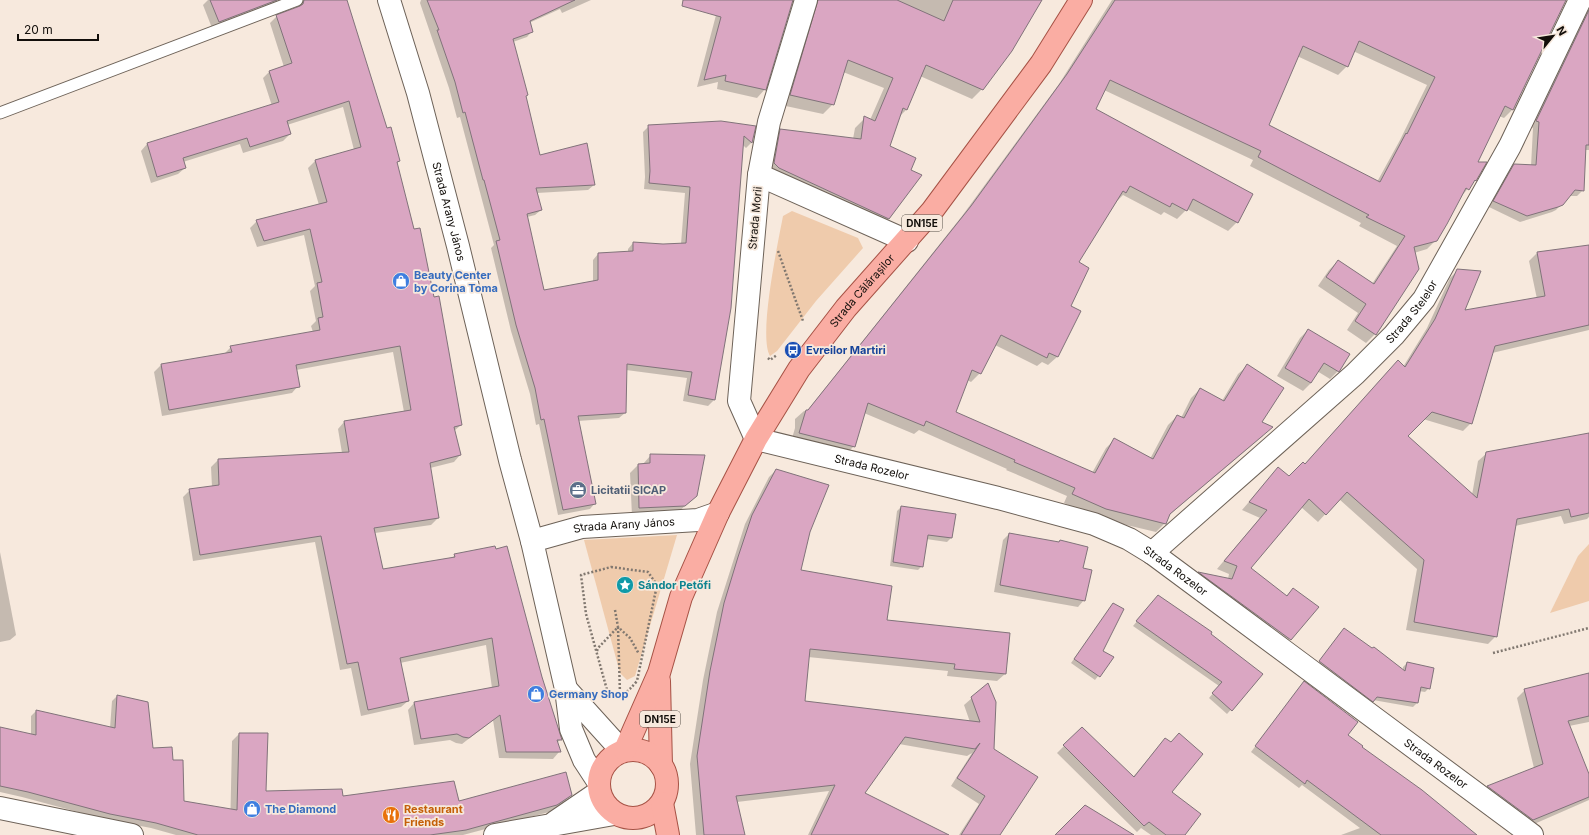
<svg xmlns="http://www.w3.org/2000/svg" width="1589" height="835" font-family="Inter,sans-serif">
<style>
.green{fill:#efcbac}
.shadow{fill:#0003;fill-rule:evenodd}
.building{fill:#daa6c2;stroke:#81737a;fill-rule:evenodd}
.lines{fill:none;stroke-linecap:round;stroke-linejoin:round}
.lane-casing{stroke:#6d6258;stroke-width:13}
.street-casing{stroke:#6d6258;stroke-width:24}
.primary-casing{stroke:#a65245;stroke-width:24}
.path{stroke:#817870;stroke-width:2.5;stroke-dasharray:2 2;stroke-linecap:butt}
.lane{stroke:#fff;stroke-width:11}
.street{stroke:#fff;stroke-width:22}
.primary{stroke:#faada3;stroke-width:22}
.labels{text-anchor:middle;stroke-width:3.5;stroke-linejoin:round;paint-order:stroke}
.shield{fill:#f7e9dd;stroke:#575049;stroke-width:1}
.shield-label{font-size:10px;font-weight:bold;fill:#120e0a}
.street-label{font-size:11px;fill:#120e0a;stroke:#f7e9dd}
.shop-label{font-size:11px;font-weight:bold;fill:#366cbe;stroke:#f7e9dd;text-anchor:start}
.transit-label{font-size:11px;font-weight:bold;fill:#164399;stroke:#f7e9dd;text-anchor:start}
.service-label{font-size:11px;font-weight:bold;fill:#4e5e75;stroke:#f7e9dd;text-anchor:start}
.culture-label{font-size:11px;font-weight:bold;fill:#0d838f;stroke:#f7e9dd;text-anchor:start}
.food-label{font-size:11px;font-weight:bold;fill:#c56008;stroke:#f7e9dd;text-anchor:start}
</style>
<rect width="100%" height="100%" fill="#f7e9dd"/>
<!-- green -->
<g class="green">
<path d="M792,211L858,238L863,248L816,301L777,351L770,356C758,336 778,243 783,216Z"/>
<polygon points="677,535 635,676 627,680 620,673 584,540"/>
<polygon points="1589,544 1589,601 1550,613 1578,556"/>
</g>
<!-- shadow -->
<g class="shadow">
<polygon points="208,0 286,0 212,28 203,5"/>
<polygon points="292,0 344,0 386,129 399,161 396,164 461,425 454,431 460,455 454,462 430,468 438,518 431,525 375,533 382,570 451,559 455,555 541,677 561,739 557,743 559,752 553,759 499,758 493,720 462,744 456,743 450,740 414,745 408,710 414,703 492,688 486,645 400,663 408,701 401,707 361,716 351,668 340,670 315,542 193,561 183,497 190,490 212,487 211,467 218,460 342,453 338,429 344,422 404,412 393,352 296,370 298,386 292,393 162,416 154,372 161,365 224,354 231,347 313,332 311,326 316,321 310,291 315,286 304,235 257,247 250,228 257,221 319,205 308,168 315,161 354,150 343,107 287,125 290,134 283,141 243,153 240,144 183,162 185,168 178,174 151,183 141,151 147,144 272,106 263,78 270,71 284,67 270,23 277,16 297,8 297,4"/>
<polygon points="421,0 591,0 562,13 560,9 529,23 532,31 527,37 513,42 539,156 594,185 588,190 537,193 541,210 535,215 527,217 543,291 593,282 593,260 598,254 628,252 628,249 633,243 663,245 681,244 685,193 644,189 645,177 643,132 649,126 754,127 751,143 746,148 743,145 730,308 714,400 708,406 683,401 687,378 626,370 625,413 619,418 578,421 595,503 590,509 558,515 539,424 536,425 530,394 511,331 491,248 494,245 460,117 457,118 449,88 420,3"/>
<polygon points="720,0 785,0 765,89 757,98 717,89 718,82 697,87"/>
<polygon points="815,0 1040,0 982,89 972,99 920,76 906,110 899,117 888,147 889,218 879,228 769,178 771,140 781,130 853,139 855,128 865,118 870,120 884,88 843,72 833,104 823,114 781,105"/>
<path d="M1112,0H1565L1512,110L1504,118L1499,116L1476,162L1475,180L1460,198L1436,240L1427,249L1414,253L1375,334L1366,343L1347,330L1358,313L1318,286L1329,270L1338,261L1372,284L1397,246L1359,226L1361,223L1250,166L1253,160L1104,90L1094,109L1237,222L1228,231L1187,209L1177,219L1164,212L1161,215L1123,195L1117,201L1077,263L1070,306L1057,357L1048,365L1042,362L1037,366L995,345L980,373L971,382L967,380L954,412L1092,473L1106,448L1115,439L1150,459L1168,425L1177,416L1181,418L1191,398L1200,389L1222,401L1238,374L1247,366L1261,422L1263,436L1168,516L1165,523L1156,532L1097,518L1064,503L1067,496L1006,470L1007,469L919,430L914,434L864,413L854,446L845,455L791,442L795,428V419L804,411H807L962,216L1059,84ZM1353,51L1427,85L1400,140L1377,182L1267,125L1297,56L1338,75L1347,66Z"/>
<polygon points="1589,5 1589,150 1585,150 1583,190 1577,196 1569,196 1556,210 1552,212 1520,222 1489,207 1509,171 1515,165 1531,166 1533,128 1531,127"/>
<polygon points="1589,246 1589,330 1492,353 1471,423 1463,431 1423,419 1407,436 1472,495 1478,461 1487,453 1589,434 1589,517 1587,519 1564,524 1561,516 1515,526 1496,636 1488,644 1406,630 1417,569 1339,499 1318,522 1301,507 1249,568 1286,596 1293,589 1317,607 1282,648 1191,580 1198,573 1228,579 1229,574 1217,569 1260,518 1242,510 1278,468 1289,477 1304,465 1390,369 1403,367 1427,328 1450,278 1458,270 1463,311 1537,299 1529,261 1537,253"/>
<polygon points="1308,330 1338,371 1330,379 1317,371 1311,383 1303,391 1277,376 1300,338"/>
<polygon points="651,455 696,496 676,514 632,516 630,473 638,465 643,464"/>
<polygon points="776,470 809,532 800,571 886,620 1005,674 997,681 947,676 948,671 808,657 804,702 970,722 964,705 972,698 993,750 999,835 959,835 979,804 951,786 972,753 967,756 899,744 864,794 947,835 808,835 829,791 737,802 744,835 696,835 690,764 703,680 717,612 745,524 769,477"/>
<polygon points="901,507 955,515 951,538 947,542 926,539 922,566 918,570 890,566 897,511"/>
<polygon points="1009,534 1082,569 1084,600 1078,607 994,592 1003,540"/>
<polygon points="0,552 16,635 10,640 0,642"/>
<polygon points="1155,600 1210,634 1262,674 1227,714 1209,698 1219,686 1133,626"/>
<polygon points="1113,604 1102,651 1112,658 1095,680 1071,663"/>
<polygon points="1340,633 1403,671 1403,667 1407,663 1429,688 1425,692 1419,691 1417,703 1413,707 1373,700 1369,705 1316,666"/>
<polygon points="1589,674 1589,722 1569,726 1589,777 1589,800 1525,828 1480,794 1487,787 1534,768 1517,698 1525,690"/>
<polygon points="1299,688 1347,735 1456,835 1341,835 1360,828 1302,785 1299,788 1251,752"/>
<polygon points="117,696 147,702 152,749 172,761 183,802 200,835 176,835 151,828 104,819 22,797 0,792 0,728 31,735 31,716 36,711 110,728 112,701"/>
<polygon points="1082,728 1133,777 1159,746 1170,792 1183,835 1151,835 1141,828 1137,832 1057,753"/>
<polygon points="239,734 265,792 458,802 571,795 564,802 549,812 463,835 230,835 232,741"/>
</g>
<!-- building -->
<g class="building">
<polygon points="210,0 277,0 219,22"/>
<polygon points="304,0 347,0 387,128 391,127 400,161 397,162 414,229 420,228 434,297 439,296 462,425 454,427 461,455 430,463 439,518 374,528 383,569 455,557 454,554 495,546 496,549 507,546 542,677 562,740 557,740 561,752 506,752 500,715 469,738 463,737 457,734 421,739 414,702 499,686 492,638 400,658 409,701 368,710 358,662 347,664 321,536 200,555 189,489 219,485 218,459 349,452 344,421 411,410 400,346 296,365 300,387 169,410 161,364 232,352 230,346 320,330 318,318 323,317 317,283 322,282 310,229 264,241 256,220 327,202 315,160 361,147 349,101 287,121 291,134 250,147 247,138 183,158 186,168 157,177 147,143 279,102 269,71 292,63 276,15 300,6 303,4"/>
<polygon points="427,0 575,0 530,21 533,32 513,39 528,95 526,96 540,155 587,143 595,185 536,188 542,210 527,214 544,290 598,280 598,253 633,251 633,242 663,244 686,243 690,187 649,183 650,171 648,125 721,121 756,126 752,143 744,136 731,308 715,400 688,395 692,372 627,364 626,413 578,416 596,504 563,510 544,419 541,420 535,388 516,325 496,241 500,240 484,180 483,180 465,112 463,113 455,82 437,30 439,30"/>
<polygon points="683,0 793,0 766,90 725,81 726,75 704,80 721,17 682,6"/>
<polygon points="818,0 897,0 944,21 953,0 1042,0 1012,51 983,90 926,65 907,110 903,108 890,146 916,158 911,170 922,175 889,219 779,168 774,163 780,129 861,139 864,116 875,121 893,78 848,60 834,105 790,95"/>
<path d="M1115,0H1566L1513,110L1505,106L1478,162H1487L1476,181L1475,180L1469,190L1466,188L1447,224L1437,241L1414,247L1419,269L1376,335L1355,321L1366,304L1326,277L1338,260L1374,284L1405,236L1366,217L1369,215L1258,157L1261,151L1110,80L1096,109L1253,194L1238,223L1193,199L1187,211L1172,203L1170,207L1130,186L1126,193L1123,191L1079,262L1089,268L1071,306L1081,311L1058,357L1049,353L1047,358L1001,335L981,374L972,370L956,412L1095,473L1114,438L1153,459L1177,415L1184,418L1200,388L1224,401L1247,364L1284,388L1262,422L1273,427L1170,514L1166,524L1106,509L1072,494L1075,488L1014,462L1015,460L926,421L924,426L868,403L855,447L799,433L806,410H808L971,206L1067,74ZM1359,41L1435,77L1407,134L1406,133L1380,182L1269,125L1303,46L1348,67Z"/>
<polygon points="1589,10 1589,145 1586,145 1584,191 1575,190 1563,205 1558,207 1527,216 1493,201 1514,164 1536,165 1539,122 1536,121"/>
<polygon points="1589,245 1589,325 1495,346 1472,424 1432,412 1408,436 1477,498 1486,452 1589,433 1589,513 1571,517 1569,509 1517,519 1497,637 1414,622 1424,560 1347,492 1326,515 1309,499 1251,568 1287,596 1293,588 1319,607 1291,640 1198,572 1232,579 1237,566 1224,561 1267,510 1249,502 1278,467 1289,476 1303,462 1305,464 1398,360 1405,367 1435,319 1457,269 1481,271 1465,310 1545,296 1537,252"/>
<polygon points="1308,329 1350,354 1339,372 1324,363 1311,383 1285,368"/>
<polygon points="650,454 705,455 697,496 685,506 639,508 638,464 650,463"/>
<polygon points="776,469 829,485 810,532 801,570 892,586 887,620 1010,633 1006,674 954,669 955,664 810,649 805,701 980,722 971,697 988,683 996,702 994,749 1038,777 1000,835 961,835 985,796 957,778 980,743 975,749 905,737 865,793 949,835 811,835 835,785 736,796 745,835 704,835 697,756 710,671 724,603 738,557 752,515"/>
<polygon points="901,506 956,514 952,538 928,535 923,567 893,562"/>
<polygon points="1009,533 1059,542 1060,540 1088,547 1083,568 1092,570 1085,601 1000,585"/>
<polygon points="1158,595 1212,632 1211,634 1263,674 1232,711 1212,693 1222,682 1136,621"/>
<polygon points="1113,603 1124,609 1103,651 1114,657 1100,677 1074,659"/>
<polygon points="1344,628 1372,648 1374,647 1405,671 1407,662 1434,668 1430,689 1421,687 1418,703 1377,697 1373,702 1319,661"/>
<polygon points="1589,673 1589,716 1568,721 1589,774 1589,797 1533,820 1487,786 1543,764 1524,689"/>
<polygon points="1304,681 1358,722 1348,735 1363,746 1362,747 1422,790 1477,835 1381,835 1307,780 1305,784 1255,746"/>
<polygon points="117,695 148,702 153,748 172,747 173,760 183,760 184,801 237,810 239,733 268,733 266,791 342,789 343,796 454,781 459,801 566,772 572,795 557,805 466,830 430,835 198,835 156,823 110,814 28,792 0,786 0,727 36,735 36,710 115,728"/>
<polygon points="1082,727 1134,777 1165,738 1171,742 1179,733 1203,754 1172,792 1201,814 1185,835 1166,835 1149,822 1144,826 1063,745"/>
<polygon points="1085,805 1134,835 1055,835"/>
</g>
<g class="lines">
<defs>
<polyline id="lane" points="0,113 297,0"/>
<g id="street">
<path id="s1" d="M389,0L418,93L458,246L510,460L532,541L566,689L571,729L584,760L599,783"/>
<path id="s2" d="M806,0L769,122L759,175L739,401L756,439L998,498L1094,524L1129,539L1152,553L1532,835"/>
<polyline points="759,175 907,241"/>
<path id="s3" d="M532,541L582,527L698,520L718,513"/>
<path id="s4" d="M1152,553L1355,374L1394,335L1424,299L1510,146L1580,0"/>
<polyline points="566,689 622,751"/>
<polyline points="0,808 132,835"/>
<polyline points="555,822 599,792"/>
<polyline points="495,835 614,814"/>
</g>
<g id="primary">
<polyline points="659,681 661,765"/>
<circle cx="633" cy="784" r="34"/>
<path id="s5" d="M625,750L659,673L681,597L718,513L756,439L799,369L846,308L932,211L1041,64L1081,0"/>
<polyline points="662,803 668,835"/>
</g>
</defs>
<!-- lane casing -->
<use href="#lane" class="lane-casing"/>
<!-- street casing -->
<use href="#street" class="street-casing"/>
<!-- primary casing -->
<use href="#primary" class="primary-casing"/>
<!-- path -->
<g class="path">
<polyline points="778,251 803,321"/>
<polyline points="768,358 770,360 777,355"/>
<path d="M611,567L648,572L657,585L637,681C627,693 621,699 607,690L586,614L581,575Z"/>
<polyline points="615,610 618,627 630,638 639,654"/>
<polyline points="618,627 620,694"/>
<polyline points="597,651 598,648 618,627"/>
<polyline points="1493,653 1589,628"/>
</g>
<!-- lane -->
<use href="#lane" class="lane"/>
<!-- street -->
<use href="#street" class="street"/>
<!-- primary -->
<use href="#primary" class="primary"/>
</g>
<!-- icons -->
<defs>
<symbol id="shop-disc" viewBox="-11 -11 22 22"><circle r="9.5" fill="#3f7fe0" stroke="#f7e9dd"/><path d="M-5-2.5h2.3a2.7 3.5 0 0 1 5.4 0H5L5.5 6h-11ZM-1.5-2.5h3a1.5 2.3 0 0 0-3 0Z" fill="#fff"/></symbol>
<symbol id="bus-disc" viewBox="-11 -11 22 22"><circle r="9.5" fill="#1a4fb4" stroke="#f7e9dd"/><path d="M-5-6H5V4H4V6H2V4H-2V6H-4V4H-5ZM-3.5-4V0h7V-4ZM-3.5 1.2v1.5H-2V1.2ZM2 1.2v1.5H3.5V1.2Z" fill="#fff"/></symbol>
<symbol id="office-disc" viewBox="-11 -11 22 22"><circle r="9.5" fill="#5c6f8a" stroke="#f7e9dd"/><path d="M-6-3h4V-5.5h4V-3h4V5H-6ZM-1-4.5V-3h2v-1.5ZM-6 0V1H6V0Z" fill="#fff"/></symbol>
<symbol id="sight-disc" viewBox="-11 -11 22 22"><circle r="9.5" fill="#0f9aa8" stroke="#f7e9dd"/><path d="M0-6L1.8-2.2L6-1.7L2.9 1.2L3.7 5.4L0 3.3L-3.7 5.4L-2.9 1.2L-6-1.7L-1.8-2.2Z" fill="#fff"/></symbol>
<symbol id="restaurant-disc" viewBox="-11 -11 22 22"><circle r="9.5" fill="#e8710a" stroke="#f7e9dd"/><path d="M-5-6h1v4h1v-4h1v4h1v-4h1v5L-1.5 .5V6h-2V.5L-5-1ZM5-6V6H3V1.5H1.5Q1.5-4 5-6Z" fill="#fff"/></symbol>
</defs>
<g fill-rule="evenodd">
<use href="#shop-disc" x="391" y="271" width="20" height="20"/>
<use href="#bus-disc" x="783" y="340" width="20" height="20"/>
<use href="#office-disc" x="568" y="480" width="20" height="20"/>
<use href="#sight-disc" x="615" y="575" width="20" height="20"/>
<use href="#shop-disc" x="526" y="684" width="20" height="20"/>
<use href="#shop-disc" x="242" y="799" width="20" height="20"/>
<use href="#restaurant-disc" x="381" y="805" width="20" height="20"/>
</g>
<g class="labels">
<!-- shield labels -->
<g class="shield">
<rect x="902" y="215" width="40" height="16" rx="3"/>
<rect x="640" y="711" width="40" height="16" rx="3"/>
</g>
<g class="shield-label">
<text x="922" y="227">DN15E</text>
<text x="660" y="723">DN15E</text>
</g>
<!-- street labels -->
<g class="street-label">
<text dy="4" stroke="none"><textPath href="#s1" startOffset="220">Strada Arany János</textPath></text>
<text transform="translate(755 218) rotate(-85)" y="4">Strada Morii</text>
<text dy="4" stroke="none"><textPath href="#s5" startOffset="521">Strada Călărașilor</textPath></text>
<text dy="4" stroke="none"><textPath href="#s4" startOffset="355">Strada Stelelor</textPath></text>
<text dy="4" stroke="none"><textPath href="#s2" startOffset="569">Strada Rozelor</textPath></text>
<text dy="4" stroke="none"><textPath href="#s3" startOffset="94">Strada Arany János</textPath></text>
<text dy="4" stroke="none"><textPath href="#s2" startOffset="893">Strada Rozelor</textPath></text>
<text dy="4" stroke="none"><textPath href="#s2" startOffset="1217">Strada Rozelor</textPath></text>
</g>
<!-- shop labels -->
<g class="shop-label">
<text x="414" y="279">Beauty Center<tspan x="414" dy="13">by Corina Toma</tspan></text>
<text x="549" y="698">Germany Shop</text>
<text x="265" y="813">The Diamond</text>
</g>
<!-- transit labels -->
<g class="transit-label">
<text x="806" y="354">Evreilor Martiri</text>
</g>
<!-- service labels -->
<g class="service-label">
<text x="591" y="494">Licitatii SICAP</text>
</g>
<!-- culture labels -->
<g class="culture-label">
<text x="638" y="589">Sándor Petőfi</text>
</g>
<!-- food labels -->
<g class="food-label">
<text x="404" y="813">Restaurant<tspan x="404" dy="13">Friends</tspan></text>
</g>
</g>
<!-- north arrow -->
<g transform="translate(1553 36) rotate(60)" stroke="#f7e9dd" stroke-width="3" paint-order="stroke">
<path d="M0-3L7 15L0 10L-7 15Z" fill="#120e0a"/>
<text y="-6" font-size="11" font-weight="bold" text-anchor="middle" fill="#120e0a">N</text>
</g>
<!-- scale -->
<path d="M18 34v6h80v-6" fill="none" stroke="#120e0a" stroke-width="2"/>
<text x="24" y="34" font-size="12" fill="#120e0a" stroke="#f7e9dd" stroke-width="3" paint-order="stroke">20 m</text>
</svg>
